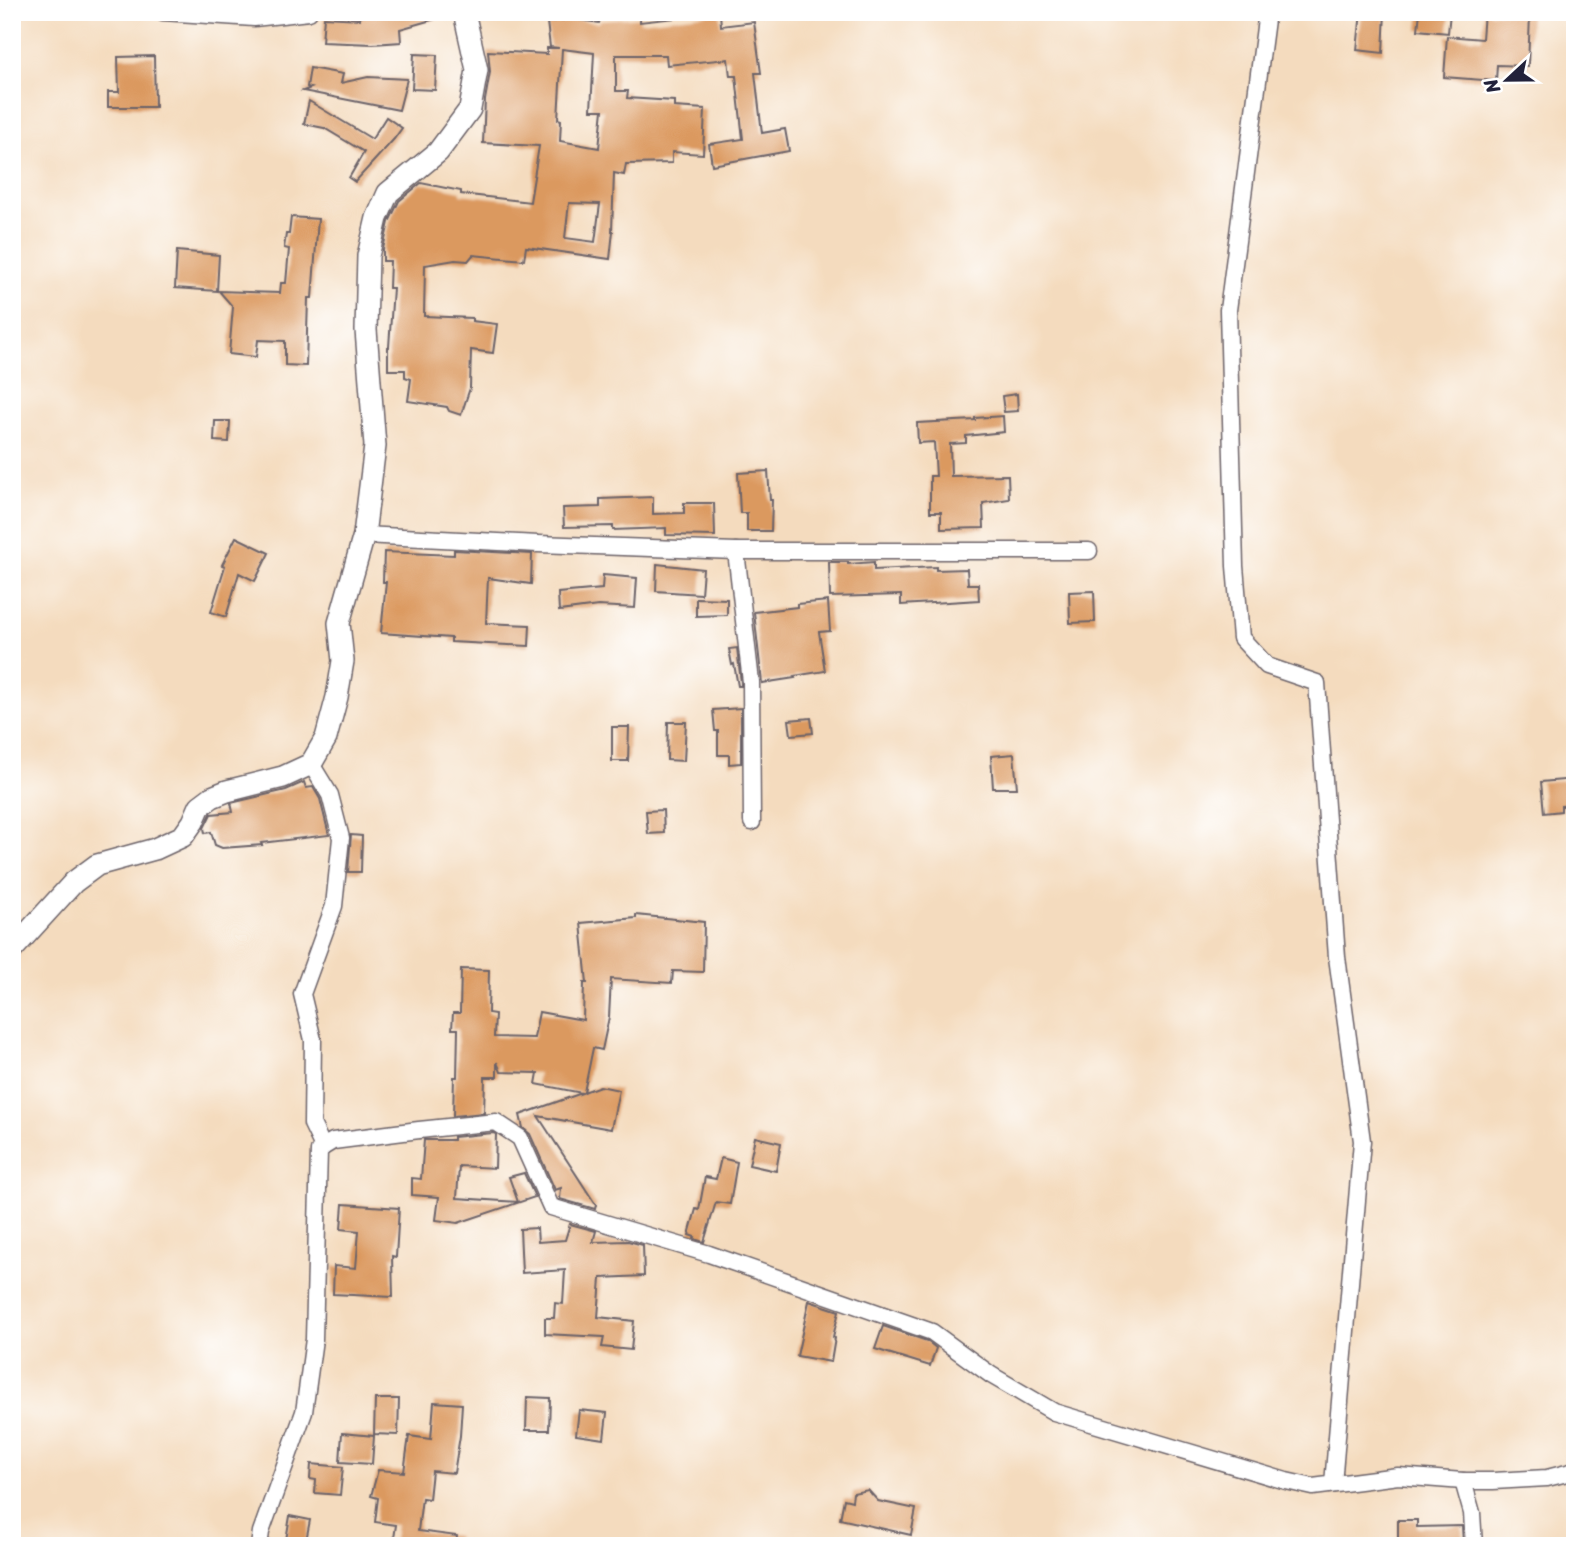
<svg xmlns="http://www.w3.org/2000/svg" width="1587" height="1558" font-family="Sriracha,sans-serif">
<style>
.building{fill:#db995e;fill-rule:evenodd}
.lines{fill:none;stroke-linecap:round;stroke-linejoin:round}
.street-casing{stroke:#6c6369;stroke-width:19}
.secondary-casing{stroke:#6c6369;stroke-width:24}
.street{stroke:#fff;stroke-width:16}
.secondary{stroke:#fff;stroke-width:21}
</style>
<rect width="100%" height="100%" fill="#fff"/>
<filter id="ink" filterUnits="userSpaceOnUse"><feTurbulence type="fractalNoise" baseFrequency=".0143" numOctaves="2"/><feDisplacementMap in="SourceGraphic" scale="14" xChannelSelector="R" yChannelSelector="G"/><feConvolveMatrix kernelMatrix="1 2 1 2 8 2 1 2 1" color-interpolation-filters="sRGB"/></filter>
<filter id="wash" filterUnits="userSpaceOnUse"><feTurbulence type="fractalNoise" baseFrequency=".00686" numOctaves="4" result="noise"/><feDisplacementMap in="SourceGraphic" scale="28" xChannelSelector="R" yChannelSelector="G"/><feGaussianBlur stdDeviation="1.57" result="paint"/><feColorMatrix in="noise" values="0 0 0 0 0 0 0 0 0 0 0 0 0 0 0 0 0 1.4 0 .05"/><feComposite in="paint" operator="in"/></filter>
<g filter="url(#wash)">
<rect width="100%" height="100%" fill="#f4dbbe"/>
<g id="blocks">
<!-- building -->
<g class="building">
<polygon points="361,12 441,12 442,17 400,29 401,42 373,44 322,42 324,17 360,19"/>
<polygon points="1361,12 1385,12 1383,53 1357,50"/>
<polygon points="1420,12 1450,12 1448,33 1418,30"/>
<polygon points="1484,12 1530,15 1528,66 1497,65 1496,81 1444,77 1447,36 1482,39"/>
<path d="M720,13L721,26L754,22L761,73H755L762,133L785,129L789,151L712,165L709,144L743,139L736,76H730L728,59L667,65L666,55H616V91H628L627,98L674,101V107L705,109L703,154L672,152V163L626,164L624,175L614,173L612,231H613L610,259L526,247L524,260L473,255L468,261L455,260L425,265L424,316L472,318V321L497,324L493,353L471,350L470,388L461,415L449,411L447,407L408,401L411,379L405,377V370H388V347H389L393,288H389L390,261H383V249L389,222L399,201L421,183L461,191V194L530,202L539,146L483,143L485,100L490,72L488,51L547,54V48H559L550,47L547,22L573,19L599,23L600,20L640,17V22ZM562,49L594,53L591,110H603L599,148L560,141L561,120L558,119ZM569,203L600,204L595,242L565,238Z"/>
<polygon points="414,54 437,55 435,90 412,89"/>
<polygon points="154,56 155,107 108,107 108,92 119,92 118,57"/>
<polygon points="310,68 343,74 341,83 368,77 407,79 399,110 303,91 311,88 307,87"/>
<polygon points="309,101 372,139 386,117 402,128 394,139 355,182 349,178 364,152 324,128 304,124"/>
<polygon points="291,217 318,219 312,298 308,298 306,366 285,365 285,341 258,340 256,357 229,354 233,307 219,291 280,293 281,283 286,283 289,249 284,248 286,234 289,234"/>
<polygon points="177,251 219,255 217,291 175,288"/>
<polygon points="1017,394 1018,411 1004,412 1002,396"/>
<polygon points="1003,416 1004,432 966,436 966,443 950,444 951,476 1008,475 1009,499 983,503 984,528 941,529 941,512 930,512 930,476 936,476 934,442 918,443 917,423 975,420 975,418"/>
<polygon points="215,421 230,421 229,442 214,441"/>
<polygon points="768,471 770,500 772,500 771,531 747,531 747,513 740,513 738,473"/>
<polygon points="653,497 653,514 684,513 684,503 714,503 715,536 666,535 666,528 613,530 613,526 564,527 563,508 600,507 600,499"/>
<polygon points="236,537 269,553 255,581 239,573 226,617 211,612 225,566 222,565"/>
<polygon points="454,550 532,554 531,584 488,578 486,623 530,625 529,646 451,642 451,638 381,633 386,582 383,582 384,552 454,555"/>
<polygon points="829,562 848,562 848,564 874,562 874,570 936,567 936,570 967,569 968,584 978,584 979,600 901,605 901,595 830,597"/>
<polygon points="657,564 703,569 701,594 656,591"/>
<polygon points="603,575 637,578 635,608 598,606 559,611 558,593 602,589"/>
<polygon points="1094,591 1095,622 1070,623 1069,592"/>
<polygon points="696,598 727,599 727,615 696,616"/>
<polygon points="828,601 830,631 819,632 825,671 794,676 795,678 762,683 754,612 797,607 797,604"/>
<polygon points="737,648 741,683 741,686 738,686 734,664 732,665 729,649"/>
<polygon points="741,708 741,763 729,764 729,755 718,755 718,731 715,731 713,710"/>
<polygon points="811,718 813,733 791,735 789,720"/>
<polygon points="668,722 686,722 684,761 667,760"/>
<polygon points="612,727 629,727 628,761 612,761"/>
<polygon points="1014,754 1017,788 993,788 991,756"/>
<polygon points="1575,779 1575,805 1561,806 1561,811 1544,813 1541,782"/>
<polygon points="304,782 306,788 313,787 320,799 329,835 261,843 262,845 222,848 215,845 211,832 205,833 204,828 211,814 233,812 231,803 286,790"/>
<polygon points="663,810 664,833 648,834 646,811"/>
<polygon points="351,835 362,836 361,872 348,872"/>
<polygon points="636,915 704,922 703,972 673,971 672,983 611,979 609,1017 602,1050 593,1048 584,1092 600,1086 619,1090 611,1129 538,1116 596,1205 595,1209 560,1199 561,1188 555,1190 530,1134 523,1128 520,1115 582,1093 536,1084 538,1073 501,1072 497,1062 497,1077 485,1077 484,1113 453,1116 454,1077 457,1077 458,1029 452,1029 453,1013 460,1013 461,969 489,970 488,1013 495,1014 494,1037 534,1038 539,1012 583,1020 584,983 587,983 581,923 636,918"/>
<polygon points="493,1133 496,1134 495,1168 459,1166 457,1198 518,1202 509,1177 524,1173 535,1197 458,1223 436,1220 439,1197 412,1195 412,1178 421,1179 424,1140 453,1140 453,1137"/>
<polygon points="755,1137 781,1143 776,1171 749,1165"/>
<polygon points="721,1158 737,1162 730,1204 716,1202 704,1242 694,1239 695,1237 689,1235 696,1209 699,1210 705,1177 716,1179"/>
<polygon points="343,1204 399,1208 396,1257 392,1256 393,1297 333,1294 334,1266 356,1268 359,1231 341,1229"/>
<polygon points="570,1224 596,1231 593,1242 628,1241 643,1245 644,1276 601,1278 598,1317 634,1321 631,1350 602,1347 604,1337 545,1334 545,1318 554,1318 555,1303 563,1304 565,1270 522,1273 520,1229 537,1228 538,1242 565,1240"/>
<polygon points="809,1301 839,1311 833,1337 835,1338 831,1362 797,1356"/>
<polygon points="883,1326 927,1341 936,1348 930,1366 875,1349"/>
<polygon points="527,1397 550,1398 549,1430 526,1430"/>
<polygon points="375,1399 399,1399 398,1435 374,1434"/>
<polygon points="434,1402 462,1404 460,1436 454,1473 432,1471 429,1499 422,1498 418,1531 457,1536 456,1546 393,1545 396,1525 375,1522 378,1498 371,1496 378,1470 404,1472 409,1436 431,1439"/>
<polygon points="579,1410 607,1413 604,1439 576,1435"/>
<polygon points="342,1433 374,1436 372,1464 340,1462"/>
<polygon points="311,1464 343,1467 340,1495 315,1493 316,1480 310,1479"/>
<polygon points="868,1490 878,1501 916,1509 911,1535 840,1519 844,1499 852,1501 853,1493"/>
<polygon points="290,1516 310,1520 305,1546 285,1546"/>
<polygon points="1398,1520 1417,1520 1417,1527 1462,1526 1463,1543 1398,1546"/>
</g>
</g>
</g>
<g filter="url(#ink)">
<use href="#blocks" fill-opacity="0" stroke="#6c6369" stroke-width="2"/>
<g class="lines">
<defs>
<g id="street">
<polyline points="163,12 254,18 309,12"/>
<polyline points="1267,12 1228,310 1235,566 1241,638 1267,666 1317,683 1337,957 1362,1141 1333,1484"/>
<polyline points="364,535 538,544 736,551 1089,551"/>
<polyline points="736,551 751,682 752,822"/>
<polyline points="311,764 330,795 341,838 334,906 302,994 313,1040 312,1124 323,1147 333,1141 419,1130 496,1122 520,1138 551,1207 709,1254 932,1332 991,1375 1054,1412 1286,1481 1313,1487 1398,1476 1463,1481 1493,1481 1547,1478 1575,1471"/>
<polyline points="1463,1481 1472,1513 1474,1546"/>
<polyline points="259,1546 261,1532 304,1412 314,1339 319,1151 323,1147"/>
</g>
<polyline id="secondary" points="12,950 74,882 97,865 155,849 183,836 193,822 200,806 212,797 227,791 283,777 311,764 326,738 337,697 343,661 339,623 364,535 375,446 366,330 368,256 377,218 388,193 438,152 470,109 477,70 464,12"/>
</defs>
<!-- street casing -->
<use href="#street" class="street-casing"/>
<!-- secondary casing -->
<use href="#secondary" class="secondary-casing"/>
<!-- street -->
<use href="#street" class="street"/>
<!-- secondary -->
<use href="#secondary" class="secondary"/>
</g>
</g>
<!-- margin -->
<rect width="1587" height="1558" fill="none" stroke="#fff" stroke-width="42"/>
<!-- north arrow -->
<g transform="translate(1507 80) rotate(248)" stroke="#ffffff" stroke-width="5" paint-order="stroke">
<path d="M0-5L12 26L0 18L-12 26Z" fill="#22223b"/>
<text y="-10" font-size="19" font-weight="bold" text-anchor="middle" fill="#22223b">N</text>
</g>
</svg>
